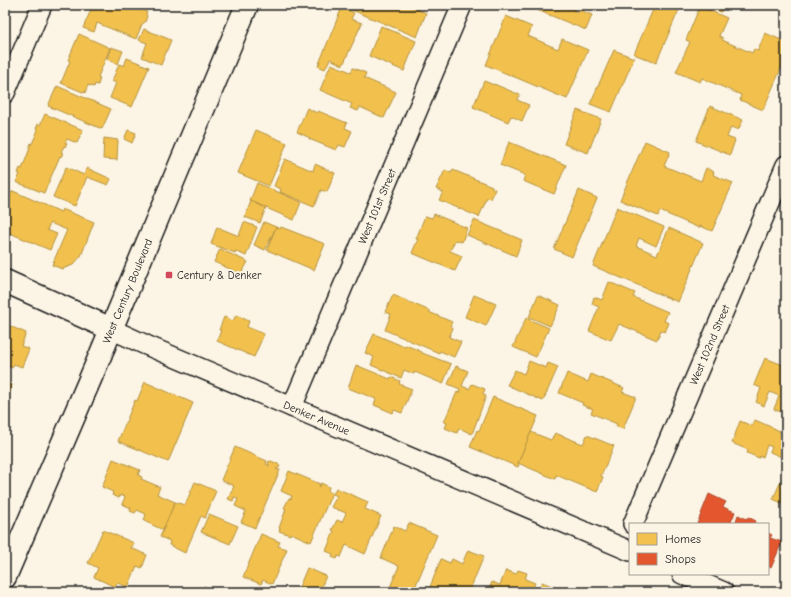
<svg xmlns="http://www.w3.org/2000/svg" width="791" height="597" font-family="'Comic Neue',sans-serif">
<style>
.homes{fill:#f2c14e;stroke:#b2903f}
.shops{fill:#e4572e;stroke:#a84529}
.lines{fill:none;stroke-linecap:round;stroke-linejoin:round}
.street-casing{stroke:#1c1c1c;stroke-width:22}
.secondary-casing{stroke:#1c1c1c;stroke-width:25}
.street{stroke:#fcf5e5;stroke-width:19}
.secondary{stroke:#fcf5e5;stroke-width:22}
.poi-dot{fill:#d1495b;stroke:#fcf5e5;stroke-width:1.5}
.labels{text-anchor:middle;stroke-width:4;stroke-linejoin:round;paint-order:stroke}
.street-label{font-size:11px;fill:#1c1c1c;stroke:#fcf5e5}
.poi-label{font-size:11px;fill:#1c1c1c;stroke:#fcf5e5;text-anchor:start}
</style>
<rect width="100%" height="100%" fill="#fcf5e5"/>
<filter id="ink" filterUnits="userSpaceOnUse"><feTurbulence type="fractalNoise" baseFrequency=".025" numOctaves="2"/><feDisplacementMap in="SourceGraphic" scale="8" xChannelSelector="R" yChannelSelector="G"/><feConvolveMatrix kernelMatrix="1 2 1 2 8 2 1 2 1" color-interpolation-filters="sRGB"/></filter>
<g filter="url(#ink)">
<!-- homes -->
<g class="homes">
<polygon points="93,5 130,5 147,12 146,14 147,16 145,22 142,24 136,39 97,23 94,32 83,28"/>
<polygon points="349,5 407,5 426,13 417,37 347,8"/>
<polygon points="525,5 575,5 573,10 579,12 580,10 592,15 586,30"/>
<polygon points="655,5 681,5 656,63 634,54"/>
<polygon points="704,5 724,5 721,12"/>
<polygon points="700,6 727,18 719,36 723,38 722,40 752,53 754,49 758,51 765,33 786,42 786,57 763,110 740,100 741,95 702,78 700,82 676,72 690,42 686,40"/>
<polygon points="342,7 354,13 351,19 362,23 343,65 330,59 325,69 318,66"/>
<polygon points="506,16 532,27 528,36 558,49 562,39 588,50 567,99 486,65"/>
<polygon points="381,26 416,41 404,71 369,56"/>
<polygon points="144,29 171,40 161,65 142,57 147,43 139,40"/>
<polygon points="79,34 110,48 98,77 100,78 98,85 95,84 94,87 88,85 85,93 61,83 70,61 68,60"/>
<polygon points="111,47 123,51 118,64 107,59"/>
<polygon points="614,50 634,58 611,112 590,104"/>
<polygon points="127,58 149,67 132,107 110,98 116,83 112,81 119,64 124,66"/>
<polygon points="331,64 351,72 353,68 366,73 364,78 396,92 384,118 360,107 358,111 350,108 352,104 320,90"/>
<polygon points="484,81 494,85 494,84 520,95 517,100 529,105 522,121 511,116 508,122 473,107"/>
<polygon points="57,86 111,109 102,129 48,106"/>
<polygon points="710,106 743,120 738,130 731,127 727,137 735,140 730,155 696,141"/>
<polygon points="307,108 317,113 318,111 347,123 345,128 352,131 345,147 339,145 336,150 309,139 310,138 297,132"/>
<polygon points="577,110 601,119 588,153 564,144"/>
<polygon points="45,114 83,130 77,143 67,139 65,143 67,143 65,147 64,146 61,152 63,153 61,157 60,156 44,193 16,182 20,174 18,173 20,168 22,169 30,148 29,148 31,143 32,144 38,130 36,129 38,124 40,125"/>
<polygon points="128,130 136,133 132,143 124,139"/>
<polygon points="256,130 287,143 269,186 238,173"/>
<polygon points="104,138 118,140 117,160 103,159"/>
<polygon points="645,141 670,152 664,166 701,181 706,168 714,172 713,175 733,183 712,231 700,226 699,228 660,211 658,216 620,200"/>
<polygon points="509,142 566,165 554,194 523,181 525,175 500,165"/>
<polygon points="285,159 313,171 315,164 335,173 327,192 321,190 314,206 280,192 281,189 274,186"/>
<polygon points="66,167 84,175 87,168 111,179 108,185 87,177 75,206 53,197"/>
<polygon points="445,170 451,173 453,170 492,186 492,188 495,189 491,199 487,198 479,217 439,200 443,192 436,189"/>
<polygon points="257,183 301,202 294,220 250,201"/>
<polygon points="579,190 597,198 572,257 554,249"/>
<polygon points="13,191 61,212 62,209 94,222 81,256 73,265 62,269 52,265 67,230 50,223 47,230 57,234 50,250 5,231 5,210 8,202 7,203 6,200 8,200 6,199 8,195 9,196 9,194 11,192 12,193"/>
<polygon points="251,201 266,208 260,223 245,217"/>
<polygon points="617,207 664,227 656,246 639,238 636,246 657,255 669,228 703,243 678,302 593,266"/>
<polygon points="434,214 467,228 462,242 455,240 450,251 462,256 455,271 412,253 418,239 416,239 425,216 432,218"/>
<polygon points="474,220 522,240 516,256 467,235"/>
<polygon points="244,222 257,227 246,256 235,251 235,253 211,244 217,227 239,236"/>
<polygon points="264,222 276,227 265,250 254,245"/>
<polygon points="276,227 280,229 281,227 325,244 314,270 267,250"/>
<polygon points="220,249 248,262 241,274 214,262"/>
<polygon points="609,282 635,293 633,297 668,312 664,321 669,323 665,332 661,330 657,340 619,324 611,340 589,331 599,307 592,304 594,297 602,300"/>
<polygon points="393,295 430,311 429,312 452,322 450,326 453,328 449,337 461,342 454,357 440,351 439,353 385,330 391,314 385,312"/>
<polygon points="474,295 496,304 486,326 465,317"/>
<polygon points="538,295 560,305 550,326 529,317"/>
<polygon points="236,315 249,321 247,327 264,334 254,357 217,341 221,330 219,330 224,317 233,321"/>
<polygon points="526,318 549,328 536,357 513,347"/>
<polygon points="5,324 26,333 21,346 29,349 22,367 14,364 12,368 5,365"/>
<polygon points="374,334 405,347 406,345 422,352 422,353 451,364 443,384 415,372 414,374 404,370 401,378 371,365 374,357 365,353"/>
<polygon points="765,358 786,366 786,416 782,415 783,413 774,409 779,396 770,392 764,406 756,402 761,388 754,385"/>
<polygon points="529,361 546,368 548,363 558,367 543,401 507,385 515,370 524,374"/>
<polygon points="356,365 390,379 391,377 400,381 399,384 412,389 402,413 394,410 393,413 374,405 376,399 348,388"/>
<polygon points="456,366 468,371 462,386 469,389 472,384 485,389 483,394 486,396 472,434 459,428 457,433 445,428 447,423 444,422 457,392 459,393 460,389 448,384"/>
<polygon points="567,373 588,382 591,374 624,388 622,392 636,397 623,429 616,426 617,424 591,413 593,409 582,405 583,403 559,393"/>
<polygon points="5,382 12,385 5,401"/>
<polygon points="145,382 193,403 168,462 118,441 135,400 137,401"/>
<polygon points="493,397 538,416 518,463 519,464 518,467 470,447 477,430 479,431"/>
<polygon points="755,420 780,431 779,432 786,435 786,459 770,452 772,447 767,445 763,457 760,456 759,458 747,453 748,450 732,443 740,421 752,426"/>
<polygon points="531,432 551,440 555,433 583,444 587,435 614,446 601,476 603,477 597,492 556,475 555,479 518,463"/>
<polygon points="235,447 267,461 266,464 269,466 268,462 271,461 278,464 280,467 276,469 280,470 255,528 241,522 246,511 235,506 238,499 234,497 233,501 228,499 234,486 221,480"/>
<polygon points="113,459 140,470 138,475 142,477 141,479 160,487 157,494 175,502 163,530 144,521 146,514 137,510 135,513 130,511 131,508 122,504 125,497 120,495 119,498 112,495 113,492 102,487"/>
<polygon points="289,471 320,484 319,486 320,487 321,483 329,487 328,491 332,493 311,542 291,533 290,535 279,531 280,528 279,528 286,509 284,508 289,498 291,499 292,496 281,491"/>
<polygon points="784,474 786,475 786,505 773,499"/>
<polygon points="195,482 216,491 205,518 201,516 185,553 169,545 170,541 160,537 175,502 185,505"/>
<polygon points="336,488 368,502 365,509 381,516 365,554 346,545 341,557 338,556 337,559 332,557 333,554 326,551 334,531 332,530 337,520 342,522 346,513 331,507 337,496 333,494"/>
<polygon points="209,514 238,526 230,544 201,532"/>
<polygon points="409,523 437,535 413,592 388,592 399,566 381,558 394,526 405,531"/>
<polygon points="103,530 134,543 131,548 147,555 142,568 137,566 128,587 117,583 115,587 94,577 98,568 88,563"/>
<polygon points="261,534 280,542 278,546 287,549 272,584 263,580 261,584 243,577"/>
<polygon points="468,550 484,556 469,592 429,592 431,587 430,587 441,559 450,563 452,559 462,564"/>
<polygon points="307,568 326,576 319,592 297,592"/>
<polygon points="506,570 516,574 518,570 527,573 525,579 535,583 531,592 488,592 492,582 500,585"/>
<polygon points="542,582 567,592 538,592"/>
<polygon points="204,586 217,592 202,592"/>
</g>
<!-- shops -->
<g class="shops">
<polygon points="709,494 726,502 723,507 735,512 731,522 735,524 738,515 747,519 748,517 756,521 755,524 697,524"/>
<polygon points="768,533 772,535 770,538 782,542 771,568 768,566"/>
</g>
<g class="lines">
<defs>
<g id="street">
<polyline points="5,93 42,5"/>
<path id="s1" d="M111,329L146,345L630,551"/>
<path id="s2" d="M292,407L462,5"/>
<path id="s3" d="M633,524L786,165"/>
<polyline points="682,574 724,592"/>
</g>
<g id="secondary">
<polyline points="5,281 111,329"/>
<path id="s4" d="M5,577L97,363L247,5"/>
</g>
</defs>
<!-- street casing -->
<use href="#street" class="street-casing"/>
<!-- secondary casing -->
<use href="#secondary" class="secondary-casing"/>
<!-- street -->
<use href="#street" class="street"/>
<!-- secondary -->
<use href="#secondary" class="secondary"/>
</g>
</g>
<!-- markers -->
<rect class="poi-dot" x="165" y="271" width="8" height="8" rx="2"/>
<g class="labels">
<!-- street labels -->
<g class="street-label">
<text dy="4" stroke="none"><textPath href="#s2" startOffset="218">West 101st Street</textPath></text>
<text dy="4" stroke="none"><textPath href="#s4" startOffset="311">West Century Boulevard</textPath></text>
<text dy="4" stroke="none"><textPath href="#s3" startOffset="195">West 102nd Street</textPath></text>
<text dy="4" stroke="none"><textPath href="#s1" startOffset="224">Denker Avenue</textPath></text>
</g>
<!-- poi labels -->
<g class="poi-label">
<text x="177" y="279">Century &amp; Denker</text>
</g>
</g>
<!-- margin -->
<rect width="791" height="597" fill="none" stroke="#fcf5e5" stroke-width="20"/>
<rect x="10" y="10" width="771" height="577" fill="none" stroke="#1c1c1c" stroke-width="1.5" filter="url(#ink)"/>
<!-- legend -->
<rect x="629" y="523" width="140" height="52" fill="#fcf5e5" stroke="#a29e95"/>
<rect x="637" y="533" width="20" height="12" fill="#f2c14e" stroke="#a29e95"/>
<text x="665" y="543" font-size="12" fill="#1c1c1c">Homes</text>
<rect x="637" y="553" width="20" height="12" fill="#e4572e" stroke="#a29e95"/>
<text x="665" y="563" font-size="12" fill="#1c1c1c">Shops</text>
</svg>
